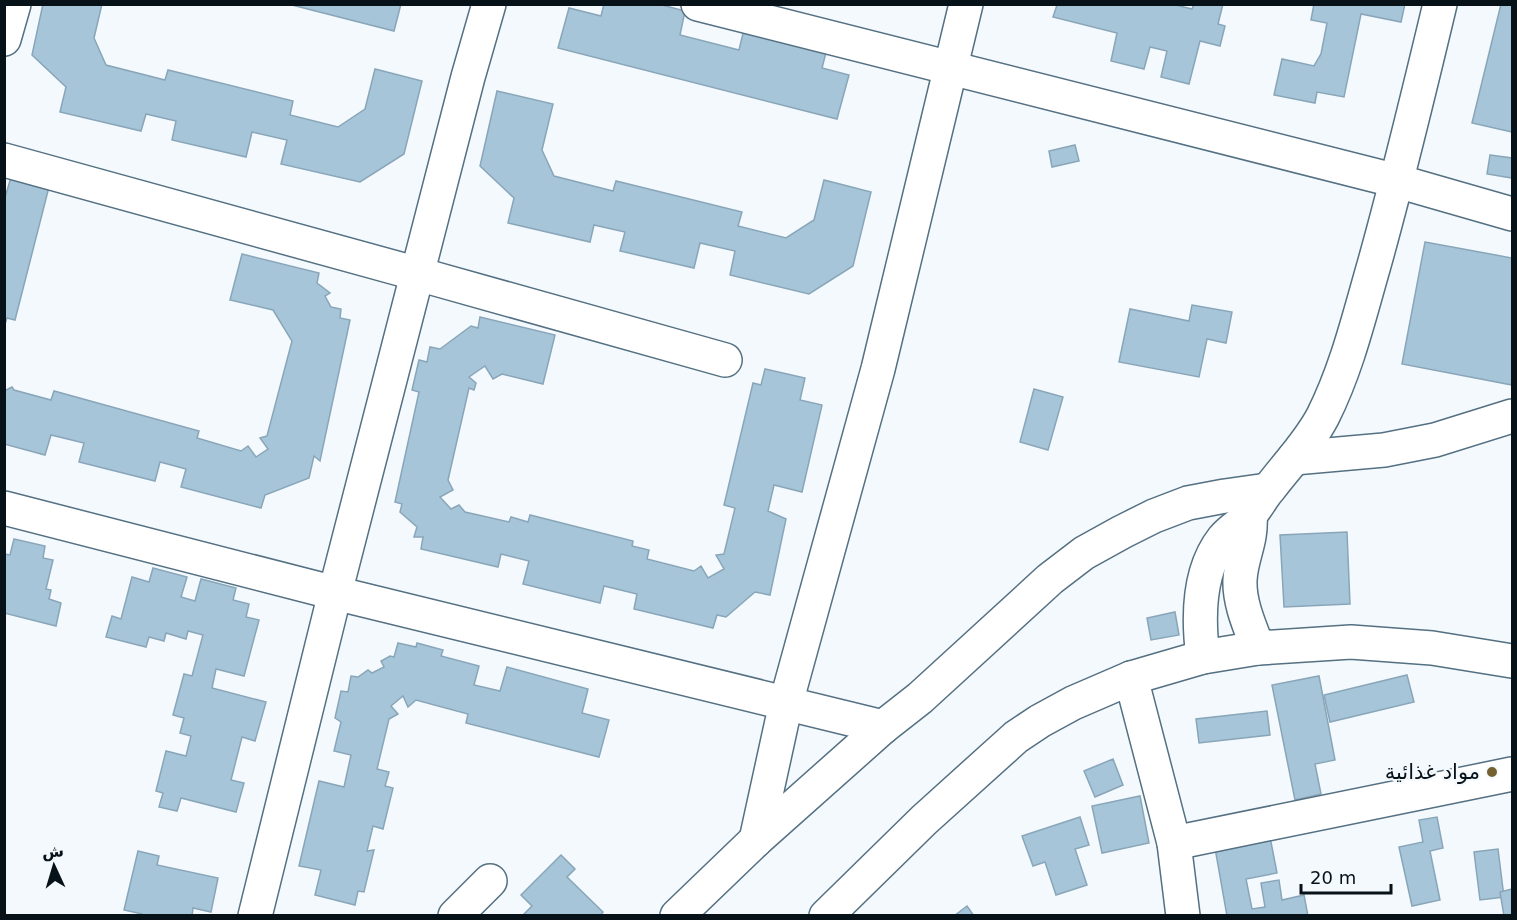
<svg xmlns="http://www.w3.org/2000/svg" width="1517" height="920" font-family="'DejaVu Sans',Cairo,sans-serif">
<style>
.building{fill:#a7c5d9;stroke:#89a6b9;stroke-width:1.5}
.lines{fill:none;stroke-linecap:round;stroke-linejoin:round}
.minor-casing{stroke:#547082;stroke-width:36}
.minor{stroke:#fff;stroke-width:33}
.poi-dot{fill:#74612f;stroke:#f3f9fd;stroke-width:2}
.labels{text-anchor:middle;stroke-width:4.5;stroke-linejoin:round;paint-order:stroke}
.poi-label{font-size:21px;fill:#071118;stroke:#f3f9fd;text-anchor:end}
</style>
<rect width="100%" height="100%" fill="#f3f9fd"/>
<!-- building -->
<g class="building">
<polygon points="43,4 102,4 94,38 106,65 165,80 168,70 293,101 290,115 338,127 365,109 375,69 422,81 404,154 360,182 281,164 287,140 252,132 246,157 172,140 176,121 146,114 141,131 60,112 66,87 32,55"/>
<polygon points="288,4 401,4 394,31"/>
<polygon points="604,4 658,4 685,11 680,35 739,50 745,25 828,45 822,68 849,75 837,119 558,48 569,8 601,16"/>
<polygon points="1055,4 1172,4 1192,9 1194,4 1223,4 1218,24 1225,26 1220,46 1200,41 1189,84 1161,77 1167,51 1150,47 1144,69 1111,61 1117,33 1053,17 1057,5"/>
<polygon points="1314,4 1405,4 1401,22 1361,14 1344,97 1317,92 1315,103 1274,95 1282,59 1314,66 1321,54 1327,23 1311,20"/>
<polygon points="1501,4 1512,4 1512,132 1472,123"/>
<polygon points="497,91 553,104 542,150 554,176 613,191 616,181 742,212 738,226 786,238 814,220 824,180 871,192 853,266 809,294 730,275 735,251 700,243 694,268 620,251 625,232 594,225 590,242 508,223 514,198 480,166"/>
<polygon points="1075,145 1079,161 1052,167 1049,151"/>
<polygon points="1490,155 1512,158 1512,178 1487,174"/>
<polygon points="11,177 49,187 15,320 7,318 4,327 4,201"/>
<polygon points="1425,242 1512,258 1512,385 1402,364"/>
<polygon points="242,254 319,273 317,283 330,293 325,296 331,307 341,309 340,318 350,320 320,461 314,456 309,478 265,495 261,508 181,487 186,469 160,462 155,481 79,462 84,443 51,435 45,455 4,444 4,391 12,387 14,390 51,400 54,391 199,431 197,438 241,451 248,446 256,457 268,449 260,438 267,436 292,341 273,310 230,300"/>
<polygon points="1192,305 1232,312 1226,343 1207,339 1199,377 1119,362 1130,309 1189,321"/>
<polygon points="480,317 555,335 543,384 502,374 493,379 485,366 469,377 476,383 474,390 469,388 448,480 453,490 440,497 451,509 459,505 465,512 509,522 511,517 528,522 530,515 633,541 632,546 649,550 647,559 694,571 701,566 708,578 724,569 716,555 724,554 735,508 724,505 753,383 761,385 765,369 805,378 800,400 822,405 802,492 774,485 768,511 786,519 770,595 755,592 726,617 717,615 713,628 634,609 637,594 604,586 600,603 523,584 529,561 501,554 498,567 421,549 423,537 414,537 417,527 400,512 402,504 395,502 419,392 412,390 419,360 427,362 430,347 440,349 471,326 478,328"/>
<polygon points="1034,389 1063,397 1048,450 1020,442"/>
<polygon points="1347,532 1350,604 1284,607 1280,535"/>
<polygon points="14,539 45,546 43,558 53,560 46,589 51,590 49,599 61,603 56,626 4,613 4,554 10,555"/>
<polygon points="153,568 187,577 181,597 195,601 201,579 236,588 233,600 249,604 246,617 259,620 244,676 216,669 212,688 266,702 255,741 242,737 231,780 244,783 236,812 181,798 177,811 159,807 163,793 156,791 166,751 186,756 191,736 180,733 184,718 173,715 184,674 192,676 203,635 188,631 186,639 166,633 164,641 149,637 146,647 106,637 112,616 121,619 132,577 149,582"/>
<polygon points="1175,612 1179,635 1151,640 1147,618"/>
<polygon points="398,643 416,647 417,643 443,650 441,656 479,666 474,685 500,691 507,667 588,689 582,713 609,720 599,757 466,723 468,714 416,700 408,707 403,696 391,706 398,714 389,719 377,769 389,772 385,786 393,788 383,829 373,826 367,851 374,850 364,892 358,891 355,905 315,895 321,870 299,866 319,781 344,787 351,755 334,751 341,722 335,718 341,691 348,692 351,676 358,677 368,670 372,673 384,667 381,661 390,656 394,657"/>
<polygon points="1407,675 1414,702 1330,722 1324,695"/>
<polygon points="1319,676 1335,760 1315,764 1321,794 1295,800 1272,685"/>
<polygon points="1267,711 1270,735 1199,743 1196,719"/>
<polygon points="1113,759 1123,785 1095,797 1084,771"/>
<polygon points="1140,796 1149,843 1102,853 1092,806"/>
<polygon points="1080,817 1089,845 1075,849 1087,885 1056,895 1045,862 1033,866 1022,836"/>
<polygon points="1437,817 1443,848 1430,851 1440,900 1412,906 1399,847 1423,842 1419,820"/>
<polygon points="1270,837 1277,873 1246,879 1252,909 1265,907 1261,883 1279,880 1282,900 1304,895 1308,916 1227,916 1215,848"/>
<polygon points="1498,849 1504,897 1480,900 1474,852"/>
<polygon points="138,851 159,856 157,865 218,878 211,912 193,908 192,916 141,916 142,914 124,910"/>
<polygon points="561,855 575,869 567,877 603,912 600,916 522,916 532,906 521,895"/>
<polygon points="1512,889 1512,916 1504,916 1500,892"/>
<polygon points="967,906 974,916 954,916"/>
</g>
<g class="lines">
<defs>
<g id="minor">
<polyline points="698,4 1397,181 1512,214"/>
<polyline points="4,39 14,4"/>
<polyline points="4,160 418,274 725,360"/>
<polyline points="1294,458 1384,450 1435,440 1512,416"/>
<polyline points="4,508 335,593 883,727 920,698 1050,579 1084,553 1122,532 1154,516 1188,503 1225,496 1267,490"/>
<path d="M1250,516C1252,542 1241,557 1240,580C1239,603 1250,627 1258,648"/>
<path d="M1203,657C1198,619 1198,571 1223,539C1231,529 1242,524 1250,515C1257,507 1262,497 1269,489C1287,465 1309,443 1323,416C1347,368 1359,317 1374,265C1398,179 1419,92 1440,4"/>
<polyline points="1131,678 1174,843 1183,916"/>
<polyline points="756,840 786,703 878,369 966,4"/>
<polyline points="1174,843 1512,774"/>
<polyline points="255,916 335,593 468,77 489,4"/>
<polyline points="455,916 490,881"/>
<polyline points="677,916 756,840 883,727"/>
<polyline points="826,916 924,820 1016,737 1040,721 1073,703 1131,678 1203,657 1258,648 1351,642 1432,648 1512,661"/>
</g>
</defs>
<!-- minor casing -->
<use href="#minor" class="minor-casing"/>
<!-- minor -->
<use href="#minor" class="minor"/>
</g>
<!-- markers -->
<circle class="poi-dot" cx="1492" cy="772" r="6"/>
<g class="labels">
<!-- poi labels -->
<g class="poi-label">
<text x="1480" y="779">مواد غذائية</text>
</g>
</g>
<!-- border -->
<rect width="1517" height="920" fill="none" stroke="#071118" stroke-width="12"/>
<!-- north arrow -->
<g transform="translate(54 866) rotate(356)" stroke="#f3f9fd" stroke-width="4.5" paint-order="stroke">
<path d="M0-4.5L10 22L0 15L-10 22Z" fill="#071118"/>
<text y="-9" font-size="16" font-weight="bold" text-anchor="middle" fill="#071118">ش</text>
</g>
<!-- scale -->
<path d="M1301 884v9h90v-9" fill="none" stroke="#071118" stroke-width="3"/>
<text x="1310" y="884" font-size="18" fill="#071118" stroke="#f3f9fd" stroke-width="4.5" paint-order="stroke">20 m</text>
</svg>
